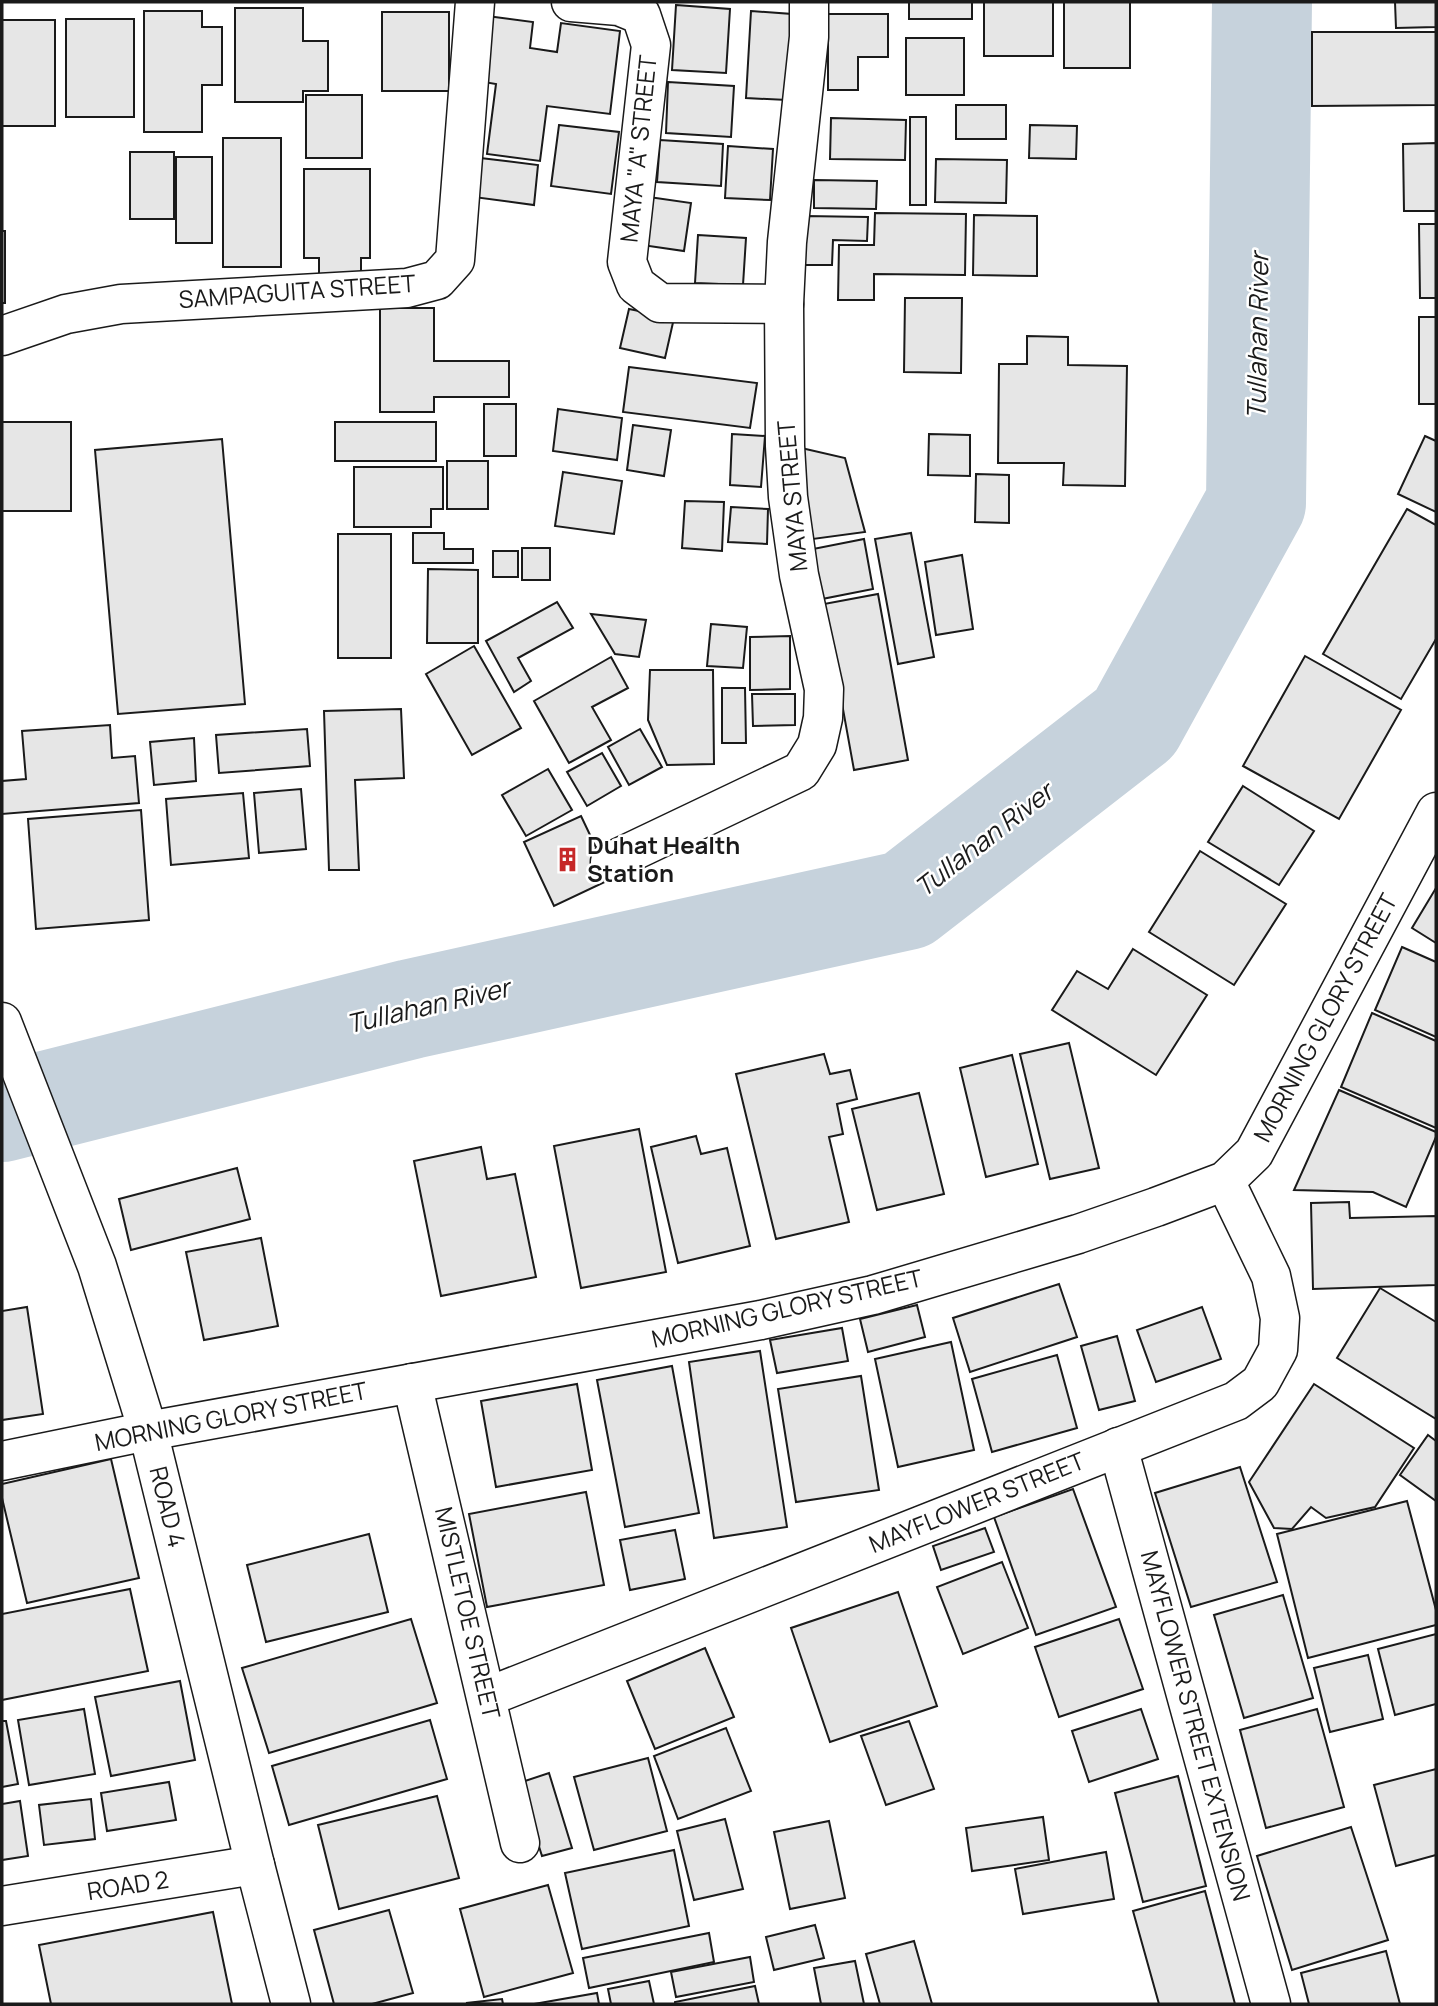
<svg xmlns="http://www.w3.org/2000/svg" width="1438" height="2006" font-family="Manrope,sans-serif">
<style>
.lines{fill:none;stroke-linecap:round;stroke-linejoin:round}
.river{stroke:#c6d2dc;stroke-width:100}
.building{fill:#e6e6e6;stroke:#1a1a1a;stroke-width:2}
.minor-casing{stroke:#1a1a1a;stroke-width:41}
.minor{stroke:#fff;stroke-width:38}
.labels{text-anchor:middle;stroke-width:5;stroke-linejoin:round;paint-order:stroke}
.street-label{font-size:24px;fill:#1a1a1a;stroke:#fff}
.poi-label{font-size:24px;font-weight:bold;fill:#1a1a1a;stroke:#fff;text-anchor:start}
.water-label{font-size:26px;font-style:italic;fill:#1a1a1a;stroke:#fff}
</style>
<rect width="100%" height="100%" fill="#fff"/>
<g class="lines">
<!-- river -->
<polyline class="river" points="2,1112 411,1009 907,900 1135,723 1256,503 1262,2"/>
</g>
<!-- building -->
<g class="building">
<rect x="909" y="2" width="63" height="17"/>
<rect x="984" y="2" width="69" height="54"/>
<rect x="1064" y="2" width="66" height="66"/>
<polygon points="1395,2 1436,2 1436,27 1396,28"/>
<polygon points="676,5 730,9 726,73 672,70"/>
<polygon points="235,8 303,8 303,41 328,41 328,91 303,91 303,102 235,102"/>
<polygon points="144,11 202,11 202,27 222,27 222,85 202,85 202,132 144,132"/>
<polygon points="751,11 792,14 787,100 746,98"/>
<rect x="382" y="12" width="67" height="79"/>
<polygon points="828,14 888,14 888,57 858,57 858,90 828,90"/>
<polygon points="487,16 533,22 530,48 557,52 561,23 620,31 610,114 547,106 540,161 487,154 496,84 478,81"/>
<rect x="66" y="19" width="68" height="98"/>
<rect x="2" y="20" width="53" height="106"/>
<polygon points="1312,32 1436,32 1436,105 1312,106"/>
<rect x="906" y="38" width="58" height="57"/>
<polygon points="668,82 734,86 731,137 666,133"/>
<rect x="306" y="95" width="56" height="63"/>
<rect x="956" y="105" width="50" height="34"/>
<rect x="910" y="117" width="16" height="88"/>
<polygon points="831,118 906,120 905,160 830,159"/>
<polygon points="559,125 619,132 611,194 551,186"/>
<polygon points="1030,125 1077,126 1076,159 1029,158"/>
<rect x="223" y="138" width="58" height="129"/>
<polygon points="660,140 723,144 721,186 657,182"/>
<polygon points="1436,143 1436,211 1404,211 1403,144"/>
<polygon points="728,146 773,149 770,200 725,198"/>
<rect x="130" y="152" width="44" height="67"/>
<rect x="176" y="157" width="36" height="86"/>
<polygon points="472,157 538,165 534,205 466,196"/>
<polygon points="936,159 1007,160 1006,203 935,202"/>
<polygon points="304,169 370,169 370,258 361,258 361,275 319,275 319,258 304,258"/>
<polygon points="814,180 877,181 876,209 814,208"/>
<polygon points="642,196 691,203 684,251 635,244"/>
<polygon points="875,213 966,214 965,275 874,274 874,300 838,300 839,245 874,245"/>
<polygon points="974,215 1037,216 1037,276 973,275"/>
<polygon points="805,216 868,217 867,241 833,240 832,265 804,265"/>
<polygon points="1419,224 1436,224 1436,298 1420,298"/>
<rect x="2" y="231" width="3" height="72"/>
<polygon points="698,235 746,238 743,285 695,283"/>
<polygon points="905,298 962,298 961,373 904,372"/>
<polygon points="380,308 434,308 434,361 509,361 509,397 434,397 434,412 380,412"/>
<polygon points="629,309 674,318 665,358 620,348"/>
<rect x="1419" y="317" width="17" height="87"/>
<polygon points="1027,336 1068,337 1068,365 1127,366 1125,486 1063,485 1064,463 998,463 999,364 1027,364"/>
<polygon points="629,367 757,383 750,428 623,412"/>
<rect x="484" y="404" width="32" height="52"/>
<polygon points="558,409 622,418 617,460 553,451"/>
<rect x="2" y="422" width="69" height="89"/>
<rect x="335" y="422" width="101" height="39"/>
<polygon points="633,425 671,430 664,476 627,470"/>
<polygon points="732,434 765,436 761,487 730,485"/>
<polygon points="929,434 970,435 970,476 928,475"/>
<polygon points="1425,436 1436,441 1436,512 1398,494"/>
<polygon points="222,439 245,704 118,714 95,450"/>
<polygon points="797,447 845,458 865,532 813,539"/>
<rect x="447" y="461" width="41" height="48"/>
<polygon points="354,467 443,467 443,509 431,509 431,527 354,527"/>
<polygon points="563,472 622,481 614,534 555,526"/>
<polygon points="976,474 1009,475 1009,523 975,522"/>
<polygon points="685,501 724,502 722,551 682,548"/>
<polygon points="731,507 768,509 767,544 728,542"/>
<polygon points="1407,509 1436,525 1436,639 1401,699 1323,654"/>
<polygon points="413,533 444,533 444,549 473,549 473,563 413,563"/>
<polygon points="911,533 934,657 898,664 875,539"/>
<rect x="338" y="534" width="53" height="124"/>
<polygon points="864,539 873,589 822,599 813,549"/>
<rect x="522" y="548" width="28" height="32"/>
<rect x="493" y="551" width="25" height="26"/>
<polygon points="962,555 973,629 936,635 925,562"/>
<polygon points="428,569 478,570 478,643 427,643"/>
<polygon points="878,594 908,760 854,770 824,604"/>
<polygon points="557,602 573,628 518,658 531,681 514,692 486,641"/>
<polygon points="591,614 646,620 639,657 615,654"/>
<polygon points="711,624 747,627 743,668 707,666"/>
<polygon points="790,636 790,689 750,690 750,637"/>
<polygon points="474,646 521,728 472,755 426,674"/>
<polygon points="1305,656 1401,710 1339,819 1243,766"/>
<polygon points="611,657 628,688 592,707 611,740 569,763 534,701"/>
<polygon points="650,670 713,670 714,764 667,765 648,720"/>
<polygon points="722,688 745,688 746,743 722,743"/>
<polygon points="752,694 795,694 795,725 753,726"/>
<polygon points="401,709 404,778 355,780 359,870 329,870 324,711"/>
<polygon points="110,725 112,758 135,756 139,803 2,814 2,781 26,779 22,731"/>
<polygon points="307,729 310,766 219,773 216,735"/>
<polygon points="640,729 662,767 629,785 608,747"/>
<polygon points="194,738 196,781 154,785 150,742"/>
<polygon points="602,753 621,786 587,806 567,772"/>
<polygon points="548,769 572,810 526,836 502,795"/>
<polygon points="1243,786 1314,831 1279,885 1208,842"/>
<polygon points="301,789 306,849 259,853 254,793"/>
<polygon points="243,793 249,858 171,865 166,799"/>
<polygon points="141,810 149,920 36,929 28,819"/>
<polygon points="581,816 611,879 554,906 524,842"/>
<polygon points="1200,851 1286,904 1234,985 1149,932"/>
<polygon points="1436,888 1436,943 1412,928"/>
<polygon points="1402,947 1436,962 1436,1037 1375,1010"/>
<polygon points="1133,949 1207,995 1156,1075 1052,1010 1077,971 1108,989"/>
<polygon points="1372,1013 1436,1041 1436,1128 1341,1087"/>
<polygon points="1069,1043 1099,1168 1050,1179 1020,1054"/>
<polygon points="824,1054 830,1074 850,1070 857,1099 837,1104 843,1134 829,1137 849,1222 776,1239 736,1074"/>
<polygon points="1012,1055 1038,1164 986,1177 960,1068"/>
<polygon points="1339,1090 1436,1132 1436,1137 1406,1207 1373,1192 1294,1190"/>
<polygon points="919,1093 944,1194 877,1210 852,1109"/>
<polygon points="639,1129 666,1272 581,1288 554,1146"/>
<polygon points="696,1136 701,1154 727,1148 750,1246 678,1263 651,1147"/>
<polygon points="481,1147 487,1179 515,1174 536,1277 441,1296 414,1161"/>
<polygon points="237,1168 250,1219 131,1250 119,1199"/>
<polygon points="1349,1202 1350,1218 1436,1216 1436,1285 1313,1289 1311,1203"/>
<polygon points="261,1238 278,1326 204,1340 186,1252"/>
<polygon points="1059,1284 1077,1337 970,1372 953,1318"/>
<polygon points="1380,1288 1436,1322 1436,1419 1337,1358"/>
<polygon points="917,1305 925,1337 868,1352 860,1319"/>
<polygon points="27,1307 43,1414 2,1420 2,1311"/>
<polygon points="1202,1307 1221,1359 1156,1382 1137,1330"/>
<polygon points="842,1328 848,1361 777,1373 770,1340"/>
<polygon points="1117,1336 1135,1401 1099,1410 1081,1346"/>
<polygon points="951,1342 974,1450 898,1467 875,1359"/>
<polygon points="760,1351 787,1527 714,1538 689,1362"/>
<polygon points="1057,1355 1077,1428 992,1452 972,1379"/>
<polygon points="672,1366 699,1513 625,1527 597,1380"/>
<polygon points="861,1376 879,1490 796,1502 778,1389"/>
<polygon points="577,1384 592,1470 496,1487 481,1401"/>
<polygon points="1314,1384 1414,1448 1375,1507 1326,1518 1311,1507 1292,1529 1274,1528 1249,1482"/>
<polygon points="1428,1435 1436,1441 1436,1501 1400,1475"/>
<polygon points="111,1459 139,1578 27,1603 2,1498 2,1484"/>
<polygon points="1240,1467 1277,1582 1191,1607 1155,1493"/>
<polygon points="1073,1489 1116,1607 1036,1635 994,1517"/>
<polygon points="586,1492 604,1585 487,1607 469,1514"/>
<polygon points="1407,1501 1436,1610 1436,1625 1308,1658 1277,1534"/>
<polygon points="985,1528 994,1552 941,1570 933,1546"/>
<polygon points="675,1530 685,1579 630,1590 620,1540"/>
<polygon points="369,1534 388,1612 266,1642 247,1565"/>
<polygon points="1002,1562 1028,1628 963,1654 937,1587"/>
<polygon points="130,1589 148,1671 2,1700 2,1614"/>
<polygon points="898,1592 937,1706 830,1742 791,1628"/>
<polygon points="1283,1595 1313,1698 1244,1718 1214,1615"/>
<polygon points="411,1619 437,1703 269,1753 242,1668"/>
<polygon points="1119,1619 1143,1689 1059,1717 1035,1647"/>
<polygon points="1436,1634 1436,1704 1395,1715 1378,1649"/>
<polygon points="705,1648 734,1717 655,1749 627,1681"/>
<polygon points="1368,1655 1383,1719 1330,1732 1314,1668"/>
<polygon points="180,1681 195,1760 111,1776 95,1697"/>
<polygon points="84,1709 95,1774 29,1785 18,1720"/>
<polygon points="1141,1709 1158,1759 1089,1782 1072,1731"/>
<polygon points="1317,1709 1344,1807 1266,1828 1240,1730"/>
<polygon points="430,1720 447,1779 289,1825 272,1766"/>
<polygon points="2,1721 6,1721 18,1784 2,1787"/>
<polygon points="909,1721 934,1789 886,1805 861,1736"/>
<polygon points="726,1728 751,1791 678,1819 654,1756"/>
<polygon points="648,1758 667,1831 594,1850 574,1777"/>
<polygon points="1436,1769 1436,1855 1396,1866 1374,1785"/>
<polygon points="549,1773 572,1848 542,1856 519,1783"/>
<polygon points="1178,1776 1206,1886 1143,1902 1115,1793"/>
<polygon points="169,1782 176,1820 107,1831 101,1793"/>
<polygon points="437,1796 459,1878 339,1909 318,1825"/>
<polygon points="91,1799 95,1839 44,1845 39,1805"/>
<polygon points="20,1801 28,1856 2,1860 2,1804"/>
<polygon points="1043,1817 1049,1860 972,1871 966,1828"/>
<polygon points="725,1819 743,1889 694,1900 677,1831"/>
<polygon points="829,1821 845,1898 790,1909 774,1832"/>
<polygon points="1351,1827 1388,1940 1292,1970 1257,1856"/>
<polygon points="674,1850 689,1926 582,1949 565,1873"/>
<polygon points="1106,1852 1114,1899 1023,1914 1015,1869"/>
<polygon points="548,1885 573,1973 484,1997 460,1909"/>
<polygon points="1205,1891 1235,2004 1159,2004 1133,1911"/>
<polygon points="389,1910 413,1993 372,2004 334,2004 314,1930"/>
<polygon points="213,1912 232,2004 51,2004 39,1945"/>
<polygon points="815,1925 824,1958 774,1970 766,1937"/>
<polygon points="709,1933 714,1962 589,1988 583,1958"/>
<polygon points="914,1941 932,2004 880,2004 866,1954"/>
<polygon points="1386,1951 1400,2004 1309,2004 1301,1973"/>
<polygon points="750,1957 754,1982 676,1997 671,1972"/>
<polygon points="855,1961 864,2004 821,2004 814,1968"/>
<polygon points="649,1981 654,2004 611,2004 608,1989"/>
<polygon points="755,1986 759,2004 675,2004 675,2002"/>
<polygon points="597,1993 599,2004 534,2004"/>
<polygon points="502,1999 503,2004 466,2003"/>
</g>
<g class="lines">
<defs>
<g id="minor">
<polyline points="571,2 619,6 641,15 651,45 627,262 636,285 660,303 784,304"/>
<polyline points="2,336 66,314 121,304 407,288 437,280 455,260 475,2"/>
<polyline points="610,862 801,771 817,745 823,718 824,689 799,575 788,497 785,446 784,304 787,242 809,37 809,2"/>
<polyline points="2,1022 97,1266 148,1431 255,1865 291,2004"/>
<polyline points="412,1383 520,1843"/>
<polyline points="1118,1447 1271,2004"/>
<polyline points="2,1461 148,1431 761,1320 873,1295 1078,1234 1156,1207 1225,1181 1254,1153 1436,812"/>
<polyline points="487,1697 1236,1401 1260,1383 1278,1350 1280,1318 1271,1276 1225,1181"/>
<polyline points="2,1906 255,1865"/>
</g>
</defs>
<!-- minor casing -->
<use href="#minor" class="minor-casing"/>
<!-- minor -->
<use href="#minor" class="minor"/>
</g>
<!-- icons -->
<defs>
<symbol id="building-bare" viewBox="-9 -9 18 18"><path d="M-4-6H4V6H1V3H-1V6H-4ZM-2.5-4.3h1.7v1.8h-1.7ZM.8-4.3h1.7v1.8H.8ZM-2.5-1h1.7V.8h-1.7ZM.8-1h1.7V.8H.8Z" fill="#c62828" stroke="#fff" stroke-width="2.5" paint-order="stroke"/></symbol>
</defs>
<g fill-rule="evenodd">
<use href="#building-bare" x="550" y="842" width="35" height="35"/>
</g>
<g class="labels">
<!-- street labels -->
<g class="street-label">
<text transform="translate(639 149) rotate(-84)" y="8">MAYA "A" STREET</text>
<text transform="translate(297 292) rotate(-4)" y="8">SAMPAGUITA STREET</text>
<text transform="translate(793 496) rotate(-95)" y="8">MAYA STREET</text>
<text transform="translate(1326 1018) rotate(-62)" y="8">MORNING GLORY STREET</text>
<text transform="translate(787 1309) rotate(-13)" y="8">MORNING GLORY STREET</text>
<text transform="translate(231 1417) rotate(-11)" y="8">MORNING GLORY STREET</text>
<text transform="translate(977 1503) rotate(-22)" y="8">MAYFLOWER STREET</text>
<text transform="translate(167 1507) rotate(76)" y="8">ROAD 4</text>
<text transform="translate(467 1613) rotate(77)" y="8">MISTLETOE STREET</text>
<text transform="translate(1195 1726) rotate(75)" y="8">MAYFLOWER STREET EXTENSION</text>
<text transform="translate(128 1886) rotate(-9)" y="8">ROAD 2</text>
</g>
<!-- poi labels -->
<g class="poi-label">
<text x="587" y="854">Duhat Health<tspan x="587" dy="28">Station</tspan></text>
</g>
<!-- water labels -->
<g class="water-label">
<text transform="translate(1258 336) rotate(-89)" y="9">Tullahan River</text>
<text transform="translate(984 840) rotate(-38)" y="9">Tullahan River</text>
<text transform="translate(428 1006) rotate(-13)" y="9">Tullahan River</text>
</g>
</g>
<!-- border -->
<rect width="1438" height="2006" fill="none" stroke="#1a1a1a" stroke-width="7"/>
</svg>
